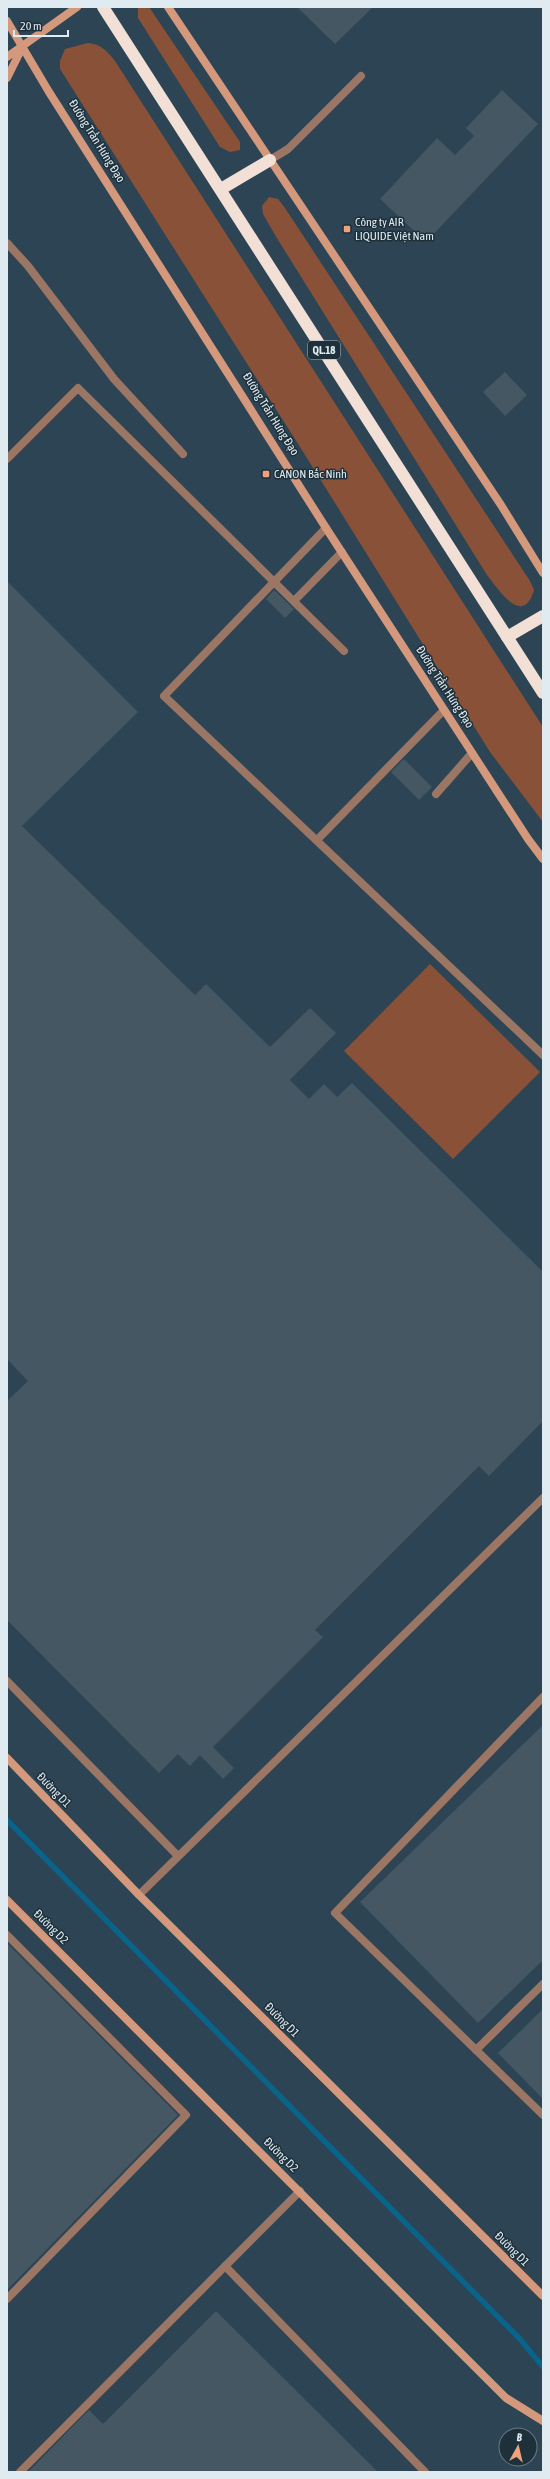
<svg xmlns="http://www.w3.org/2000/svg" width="550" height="2479" font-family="'Asap Condensed',sans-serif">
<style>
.built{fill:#2c4453;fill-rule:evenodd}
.green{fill:#895238}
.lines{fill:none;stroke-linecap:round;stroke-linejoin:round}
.stream{stroke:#0a638a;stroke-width:5.5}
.building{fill:#445763}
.lane{stroke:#9c7664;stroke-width:8}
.secondary{stroke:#d4987c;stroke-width:8}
.highway{stroke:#f2dfd6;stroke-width:12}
.poi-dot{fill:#f1a17c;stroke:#1e303a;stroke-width:1.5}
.labels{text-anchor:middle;stroke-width:3;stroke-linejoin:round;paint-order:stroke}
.shield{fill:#1e303a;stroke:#a5b2ba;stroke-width:1}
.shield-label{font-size:11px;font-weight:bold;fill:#dfeaf1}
.street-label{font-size:12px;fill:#dfeaf1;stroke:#1e303a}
.poi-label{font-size:12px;fill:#dfeaf1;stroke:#1e303a;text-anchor:start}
</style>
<rect width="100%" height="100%" fill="#283a45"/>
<!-- built -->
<path class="built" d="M7,7H543V2472H7ZM506,2435H530V2459H506Z"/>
<!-- green -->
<g class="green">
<polygon points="138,7 149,7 240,142 240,150 230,152 220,147 138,18"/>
<path d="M88,43C101,44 107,51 115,61L543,727V822L490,752L307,458L60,69V61L65,49Z"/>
<path d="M269,197L278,199L285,208L530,581L534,590C523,628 498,589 487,575L275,235L263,214L262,206Z"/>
<polygon points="430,964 540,1072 453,1159 344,1051"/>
</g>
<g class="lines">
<!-- stream -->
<polyline class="stream" points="7,1820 520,2339 543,2367"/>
</g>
<!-- building -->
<g class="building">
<polygon points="297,7 373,7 335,44"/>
<polygon points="502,90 538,124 426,242 380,199 437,138 455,155 474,136 466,128"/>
<polygon points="505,372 527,395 505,416 483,392"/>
<polygon points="7,581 138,712 22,826 195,995 206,984 270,1047 310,1008 336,1033 290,1080 309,1099 324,1084 337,1097 352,1083 543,1272 543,1421 489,1476 479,1466 315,1630 323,1637 213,1747 234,1768 223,1779 200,1755 190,1766 178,1754 159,1773 7,1620 7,1401 28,1381 7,1359"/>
<polygon points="274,590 294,609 285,618 266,599"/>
<polygon points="404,759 432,787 419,800 391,772"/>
<polygon points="543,1725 543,1960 478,2023 360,1902"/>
<polygon points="7,1943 178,2115 7,2290"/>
<polygon points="543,2009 543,2099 498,2053"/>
<polygon points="216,2311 378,2472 28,2472 89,2410 103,2424"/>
</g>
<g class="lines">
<!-- lane -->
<g class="lane">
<polyline points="270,160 288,149 361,76"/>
<polyline points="7,243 28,266 114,379 183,454"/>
<polyline points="7,459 78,388 344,651"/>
<polyline points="326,528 164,696 543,1055"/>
<polyline points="294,601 342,552"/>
<polyline points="436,794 472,753"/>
<polyline points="317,840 444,710"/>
<polyline points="7,1681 178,1856"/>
<polyline points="543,1697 335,1913 543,2115"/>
<polyline points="139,1895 543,1498"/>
<polyline points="7,1935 186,2115 7,2299"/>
<polyline points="476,2050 543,1984"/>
<polyline points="225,2266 425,2472"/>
<polyline points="20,2472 300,2191"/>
</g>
<!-- secondary -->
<g class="secondary">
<polyline points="168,7 501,505 543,573"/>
<polyline points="7,21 49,92 326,528 528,839 543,859"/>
<polyline points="7,57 77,7"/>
<polyline points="7,78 23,46"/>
<polyline points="7,1758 139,1895 543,2296"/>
<polyline points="7,1900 506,2398 543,2421"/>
</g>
<!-- highway -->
<g class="highway">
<polyline points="103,7 543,693"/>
<polyline points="221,189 270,160"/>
<polyline points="507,637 543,616"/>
</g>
</g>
<!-- markers -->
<g class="poi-dot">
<rect x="343" y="225" width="8" height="8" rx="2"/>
<rect x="262" y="470" width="8" height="8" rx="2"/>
</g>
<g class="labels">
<!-- shield labels -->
<rect class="shield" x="308" y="341" width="32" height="18" rx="3"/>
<g class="shield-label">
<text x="324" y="354">QL.18</text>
</g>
<!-- street labels -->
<g class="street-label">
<text transform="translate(97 141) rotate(58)" y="4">Đường Trần Hưng Đạo</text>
<text transform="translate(271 414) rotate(58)" y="4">Đường Trần Hưng Đạo</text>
<text transform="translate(445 687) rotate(57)" y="4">Đường Trần Hưng Đạo</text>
<text transform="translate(54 1790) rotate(46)" y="4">Đường D1</text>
<text transform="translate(51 1927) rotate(45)" y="4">Đường D2</text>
<text transform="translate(282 2020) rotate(45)" y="4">Đường D1</text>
<text transform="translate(281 2155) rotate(45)" y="4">Đường D2</text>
<text transform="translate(512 2249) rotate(45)" y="4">Đường D1</text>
</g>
<!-- poi labels -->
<g class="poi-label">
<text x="355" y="226">Công ty AIR<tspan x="355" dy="14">LIQUIDE Việt Nam</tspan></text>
<text x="274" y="478">CANON Bắc Ninh</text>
</g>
</g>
<!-- border -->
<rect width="550" height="2479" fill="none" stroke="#dfeaf1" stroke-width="16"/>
<!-- north arrow -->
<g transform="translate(518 2447) rotate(8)"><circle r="19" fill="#1e303a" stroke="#6b7a83"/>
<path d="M0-3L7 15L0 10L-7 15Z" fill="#f1a17c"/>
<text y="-6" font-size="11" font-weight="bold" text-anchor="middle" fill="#dfeaf1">B</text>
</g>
<!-- scale -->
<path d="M14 30v6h54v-6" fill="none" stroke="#dfeaf1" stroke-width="2"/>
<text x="20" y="30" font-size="12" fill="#dfeaf1" stroke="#1e303a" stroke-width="3" paint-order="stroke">20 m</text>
</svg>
